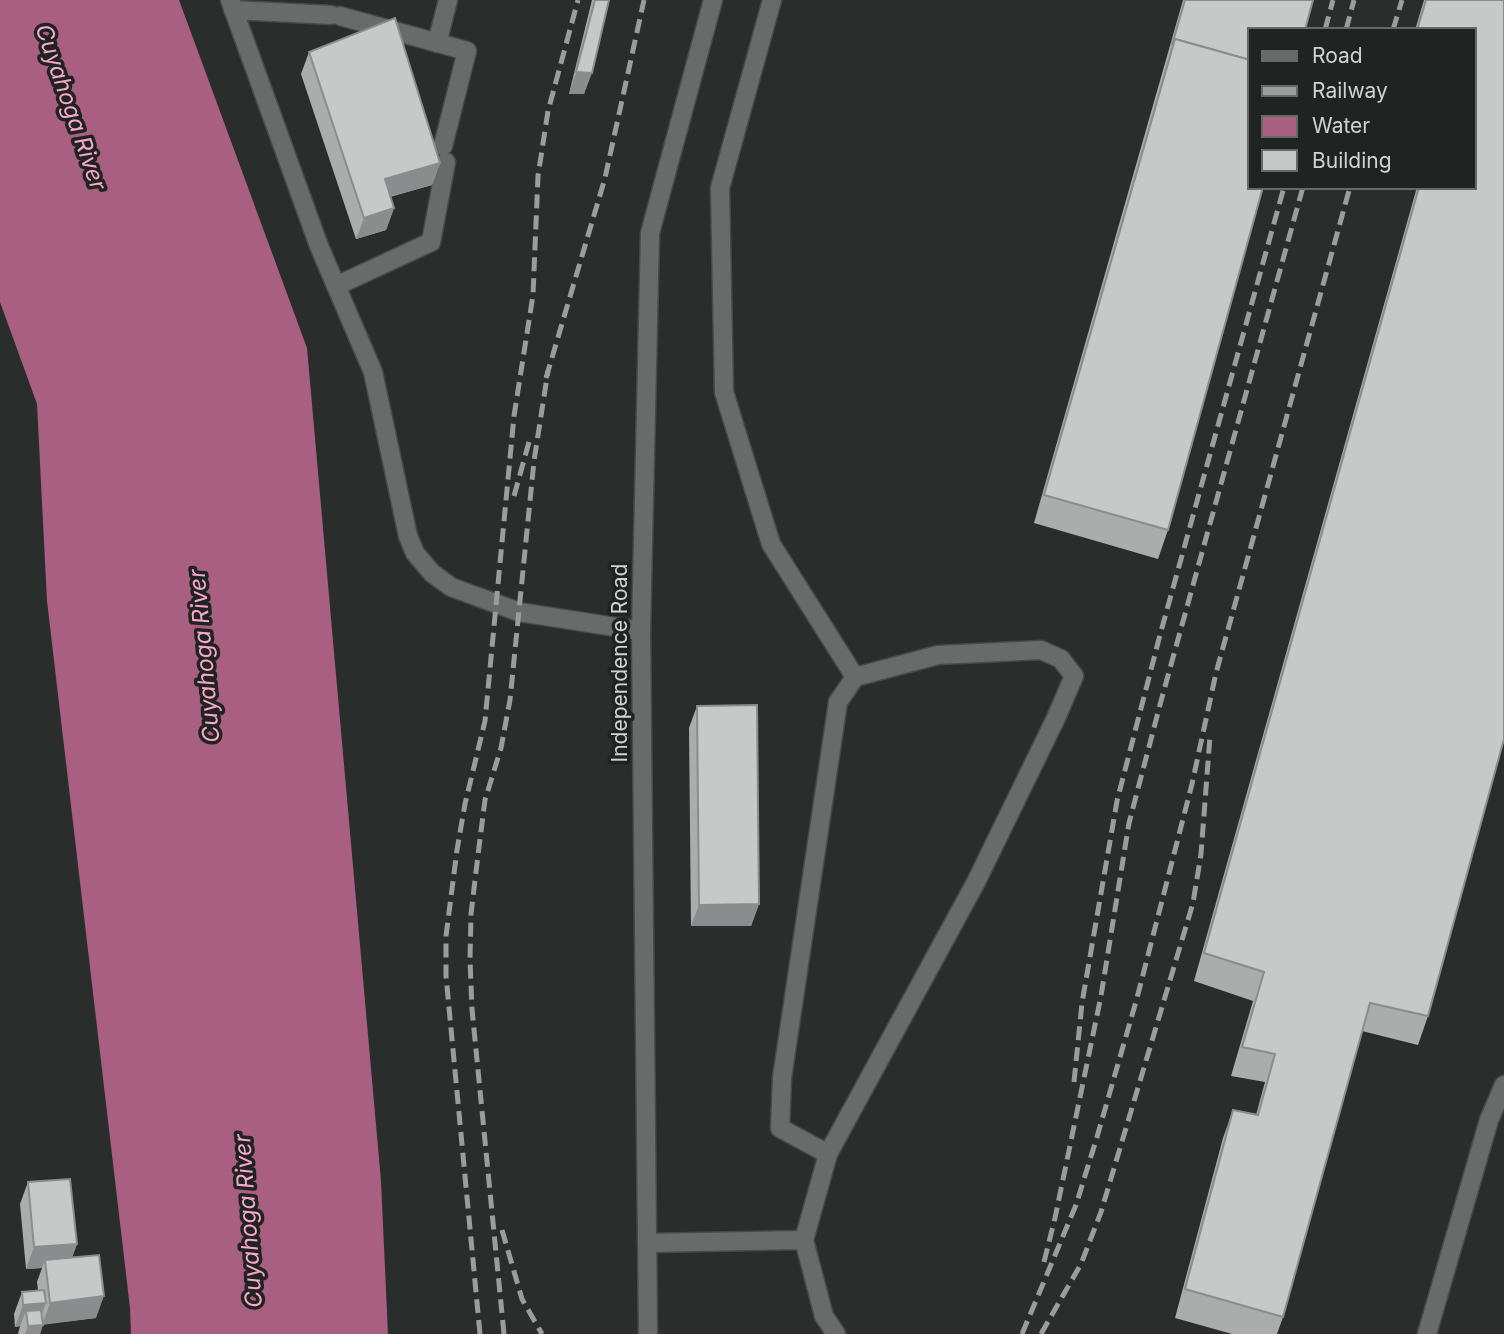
<svg xmlns="http://www.w3.org/2000/svg" width="1504" height="1334" font-family="Inter,sans-serif">
<style>
.water{fill:#a95f7f}
.lines{fill:none;stroke-linecap:round;stroke-linejoin:round}
.minor-casing{stroke:#474a49;stroke-width:21}
.minor{stroke:#676b6a;stroke-width:18}
.rail{stroke:#999d9c;stroke-width:5;stroke-dasharray:14 7;stroke-linecap:butt}
.wall{fill:#a9aead}
.shaded-wall{fill:#8a8d8d}
.building{fill:#c5cac9;stroke:#8a8d8d;stroke-width:2}
.labels{text-anchor:middle;stroke-width:7;stroke-linejoin:round;paint-order:stroke}
.street-label{font-size:21px;fill:#d0d3d2;stroke:#1f2322}
.water-label{font-size:23px;font-style:italic;fill:#faa7ca;stroke:#1f2322}
</style>
<rect width="100%" height="100%" fill="#292d2c"/>
<!-- water -->
<polygon class="water" points="0,0 179,0 307,348 381,1181 388,1334 131,1334 130,1308 47,601 37,404 0,302"/>
<g class="lines">
<defs>
<g id="minor">
<polyline points="230,0 319,246 373,372 408,536 415,553 432,573 451,587 519,612 641,631"/>
<polyline points="772,0 720,188 724,392 771,544 855,677"/>
<polyline points="233,10 331,15"/>
<polyline points="340,16 467,51 443,146"/>
<polyline points="437,43 448,0"/>
<polyline points="336,286 431,242 446,162"/>
<polyline points="804,1240 828,1154 976,882 1056,718 1074,676 1061,659 1041,650 938,655 855,677 838,702 782,1078 780,1128 828,1154"/>
<polyline points="647,1243 804,1240 824,1316 836,1334"/>
<polyline points="648,1334 641,631 650,233 713,0"/>
<polyline points="1427,1334 1489,1120 1504,1085"/>
</g>
</defs>
<!-- minor casing -->
<use href="#minor" class="minor-casing"/>
<!-- minor -->
<use href="#minor" class="minor"/>
<!-- rail -->
<g class="rail">
<polyline points="1325,30 1333,0"/>
<polyline points="1346,30 1354,0"/>
<polyline points="1393,30 1402,0"/>
<polyline points="546,378 605,178 644,0"/>
<polyline points="514,496 529,442"/>
<polyline points="1074,1082 1082,1003 1117,801 1160,635 1284,187"/>
<polyline points="502,1230 522,1299 542,1334"/>
<polyline points="1044,1262 1055,1218 1101,996 1129,823 1161,701 1303,187"/>
<polyline points="480,1334 446,976 446,936 457,850 465,804 485,721 514,416 533,295 538,176 548,111 578,0"/>
<polyline points="504,1334 472,1009 470,960 471,914 478,855 485,800 501,748 510,700 534,461 548,371"/>
<polyline points="1022,1334 1076,1205 1097,1137 1137,998 1192,784 1216,673 1350,187"/>
<polyline points="1041,1334 1081,1264 1101,1212 1193,903 1201,854 1210,736"/>
</g>
</g>
<!-- wall -->
<g class="wall">
<polygon points="592,0 609,0 584,94 569,94"/>
<polygon points="1183,0 1313,0 1168,530 1158,559 1034,523"/>
<polygon points="1424,0 1504,0 1428,1016 1418,1045 1362,1031 1283,1317 1277,1334 1232,1334 1175,1318 1223,1138 1233,1110 1256,1115 1265,1082 1231,1076 1253,1001 1194,981 1417,187 1474,187 1474,30 1415,30"/>
<polygon points="309,52 440,163 432,185 390,197 394,208 386,230 356,239 301,74"/>
<polygon points="697,706 759,904 751,926 691,926 689,728"/>
<polygon points="28,1182 77,1244 72,1257 96,1318 43,1324 40,1334 18,1334 20,1326 15,1327 14,1314 22,1292 38,1290 37,1282 42,1268 26,1269 20,1204"/>
</g>
<!-- shaded-wall -->
<g class="shaded-wall">
<polygon points="576,72 592,73 584,94 569,94"/>
<polygon points="440,163 432,185 377,200 385,179"/>
<polygon points="394,208 386,230 356,239 364,218"/>
<polygon points="759,904 751,926 691,926 699,905"/>
<polygon points="77,1244 69,1266 45,1260 42,1268 26,1269 34,1247"/>
<polygon points="104,1296 96,1318 42,1325 50,1303"/>
<polygon points="46,1303 38,1324 26,1311 20,1326 15,1327 23,1305"/>
<polygon points="43,1325 40,1334 25,1334 28,1326"/>
</g>
<!-- building -->
<g class="building">
<polygon points="595,0 609,0 592,73 576,72"/>
<polygon points="1185,0 1313,0 1305,30 1250,30 1250,60 1175,39 1172,45"/>
<polygon points="1426,0 1504,0 1504,739 1428,1016 1370,1003 1283,1317 1185,1289 1233,1110 1258,1115 1275,1054 1242,1047 1264,972 1204,953 1419,187 1474,187 1474,30 1417,30"/>
<polygon points="395,18 440,163 385,179 394,208 364,218 309,52"/>
<polygon points="1175,39 1250,60 1250,187 1263,187 1168,530 1044,495"/>
<polygon points="757,705 759,904 699,905 697,706"/>
<polygon points="70,1179 77,1244 34,1247 28,1182"/>
<polygon points="99,1255 104,1296 50,1303 45,1260"/>
<polygon points="44,1290 46,1303 23,1305 22,1292"/>
<polygon points="41,1310 43,1325 28,1326 26,1311"/>
</g>
<g class="labels">
<!-- street labels -->
<g class="street-label">
<text transform="translate(620 663) rotate(-90)" y="7">Independence Road</text>
</g>
<!-- water labels -->
<g class="water-label">
<text transform="translate(71 107) rotate(71)" y="8">Cuyahoga River</text>
<text transform="translate(204 656) rotate(-95)" y="8">Cuyahoga River</text>
<text transform="translate(248 1221) rotate(-94)" y="8">Cuyahoga River</text>
</g>
</g>
<!-- legend -->
<rect x="1248" y="28" width="228" height="161" fill="#1f2322" stroke="#666968" stroke-width="2"/>
<rect x="1262" y="51" width="35" height="10" fill="#676b6a" stroke="#666968" stroke-width="2"/>
<text x="1312" y="63" font-size="21" fill="#d0d3d2">Road</text>
<rect x="1262" y="86" width="35" height="10" fill="#999d9c" stroke="#666968" stroke-width="2"/>
<text x="1312" y="98" font-size="21" fill="#d0d3d2">Railway</text>
<rect x="1262" y="116" width="35" height="21" fill="#a95f7f" stroke="#666968" stroke-width="2"/>
<text x="1312" y="133" font-size="21" fill="#d0d3d2">Water</text>
<rect x="1262" y="150" width="35" height="21" fill="#c5cac9" stroke="#666968" stroke-width="2"/>
<text x="1312" y="168" font-size="21" fill="#d0d3d2">Building</text>
</svg>
